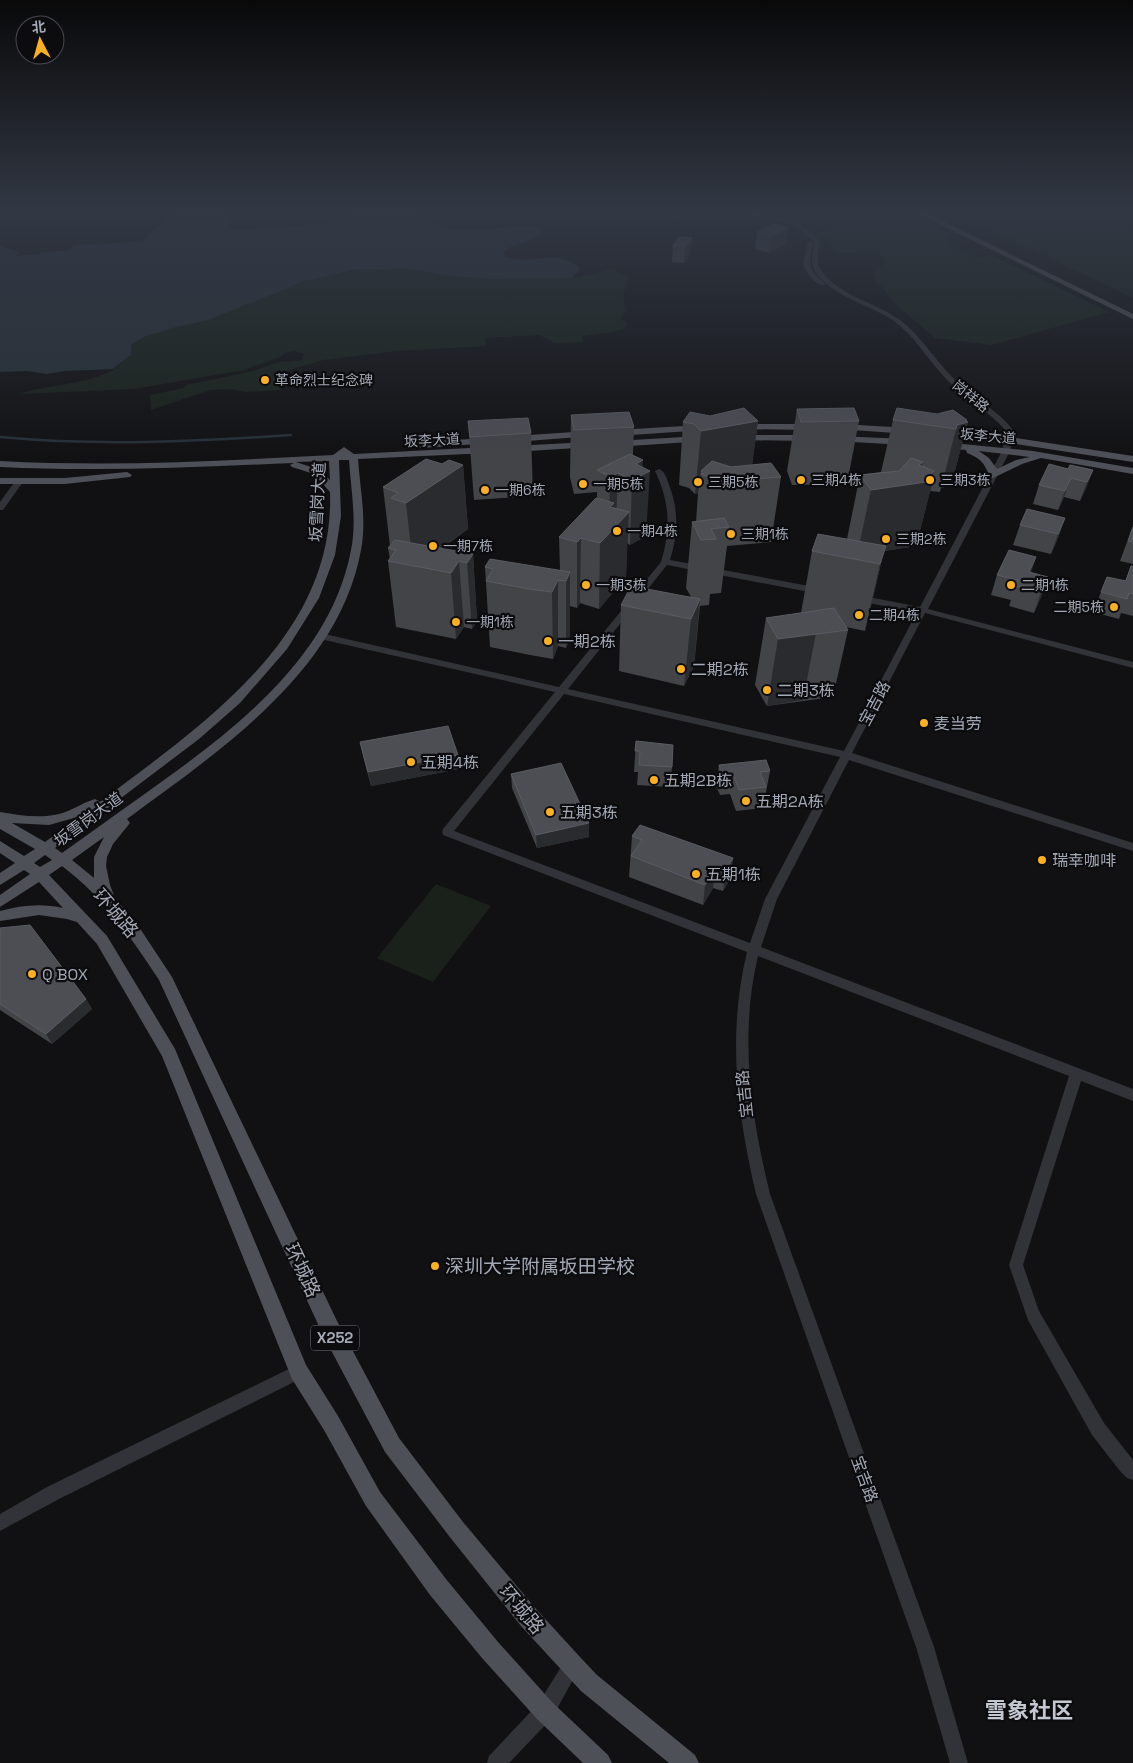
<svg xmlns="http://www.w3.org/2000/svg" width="1133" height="1763" font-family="'Space Grotesk','Noto Sans SC',sans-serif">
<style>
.green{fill:#19211a}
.water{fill:#273037}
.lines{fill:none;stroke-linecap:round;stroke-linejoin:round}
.stream{stroke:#273037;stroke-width:2.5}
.minor{fill:#323338;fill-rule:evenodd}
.major{fill:#4e5057;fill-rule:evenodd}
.wall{fill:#424448}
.shaded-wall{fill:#2a2b2e}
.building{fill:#4d4e54;stroke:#5a5c63}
.poi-dot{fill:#fab022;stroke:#0c0c0e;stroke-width:2}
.labels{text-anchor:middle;stroke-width:4.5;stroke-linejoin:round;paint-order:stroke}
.far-poi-label{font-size:14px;fill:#a2a8b4;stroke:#0c0c0e;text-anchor:start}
.far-street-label{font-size:14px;fill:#a2a8b4;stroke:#0c0c0e}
.shield{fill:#0c0c0e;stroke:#757982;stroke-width:1}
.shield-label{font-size:15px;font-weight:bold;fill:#a2a8b4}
.street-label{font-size:16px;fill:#a2a8b4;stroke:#0c0c0e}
.poi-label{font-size:16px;fill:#a2a8b4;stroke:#0c0c0e;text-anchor:start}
.near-street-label{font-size:19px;fill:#a2a8b4;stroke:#0c0c0e}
.near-poi-label{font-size:19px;fill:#a2a8b4;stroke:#0c0c0e;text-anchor:start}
.near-quarter-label{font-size:22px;font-weight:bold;fill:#c3c7d0;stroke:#0c0c0e}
</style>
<rect width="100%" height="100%" fill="#111113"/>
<!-- green -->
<g class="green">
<polygon points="228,213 353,213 332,223 238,230 229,227"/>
<path d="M804,213H914L953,236L947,237L949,244L976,258L991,255L1109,312L992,345L935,338L895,304L881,286L876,284L874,273L885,262L883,258L872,255L837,254L819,232L831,228C825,217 811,219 804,213Z"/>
<polygon points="954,213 1133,213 1133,298 957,215"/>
<path d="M379,268H404L450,276L493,279L580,277L611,269L629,277C625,289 620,299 627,311L622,315L621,319L627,323L624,329L612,332L582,336L583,342L555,343L539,335L485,338L486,346L396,351L323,360L283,372L281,390L245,392L230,389L210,390L151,410L150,395L184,388L186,385L249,372L283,361L288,362L302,360L304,354L294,351L285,353L280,357L244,370L134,389L19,394C49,384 85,385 113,370C119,366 125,359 131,355V345L144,337L328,274Z"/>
<polygon points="436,884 491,906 433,982 377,958"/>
</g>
<!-- water -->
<path class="water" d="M173,213H228L229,227L238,230L332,223L353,213H422C444,242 500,225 530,226L538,228L543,232C534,243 514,242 503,252L505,257C532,266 552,249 578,266L579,271L571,278L493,279L450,276L405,268L353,270L305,281L208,320L172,328L144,337L131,345V355L113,369L65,371L47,374L27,371L0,372V246L19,252L16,256L69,250L74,246L142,241Z"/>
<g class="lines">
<!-- stream -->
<path class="stream" d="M0,437C97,446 194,442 291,435"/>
<!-- minor -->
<g class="minor">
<path d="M658,213L675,216L692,213C682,222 668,221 658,213Z"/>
<path d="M742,213C769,213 804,217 820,243C818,253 815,263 822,272C842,297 875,302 900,320C921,336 935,360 954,379C973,398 997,409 1014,431L1010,451L928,609L1133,662V668L925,613L852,753L1133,843V851L849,760L777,899L761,947L1133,1089V1101L1081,1081L1023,1265L1039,1311L1104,1423L1133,1460V1480L1127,1478L1120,1471L1092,1435L1028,1320L1009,1265L1069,1076L758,956C739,1036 751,1116 770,1194L934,1647L968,1763H950L916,1647L756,1194C737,1113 727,1034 747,952L443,835L442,832L443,829L555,692L320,639L315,636L320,633L559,687L661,562C671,529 670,502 655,471L659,469C665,471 667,479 669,485C679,510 678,535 670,560L820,588L824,591L820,594L667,565L568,689L844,751L917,612L858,601L854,598L858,595L920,607L1002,451L1006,431C989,411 966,399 948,381C929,362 916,337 894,321C869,304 835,298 816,273C809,263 813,254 814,243C804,226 784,222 765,217L763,220ZM564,694L840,757L765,899L750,943L454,831Z"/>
<path d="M808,242L813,243C809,264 806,269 825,283V285C814,285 808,274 803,265Z"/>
<polygon points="16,480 23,482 3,510 0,510 0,502"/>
<polygon points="299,1364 304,1367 307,1372 304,1377 59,1499 0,1531 0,1514 47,1487"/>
<polygon points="572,1656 578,1659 581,1665 552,1718 509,1763 487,1763 489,1756 538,1704 566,1659"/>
</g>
<!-- major -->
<g class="major">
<polygon points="917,213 926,213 1133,314 1133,319"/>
<polygon points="738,424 812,424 816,427 812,430 735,429 734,427"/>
<polygon points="841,424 909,428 913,431 909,434 838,429 837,427"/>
<polygon points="702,425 706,428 705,430 616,436 612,433 616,430"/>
<polygon points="589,431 592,432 592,436 514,442 509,439 514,436"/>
<polygon points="946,431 1003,436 1133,456 1133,462 1003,442 943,436 941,434"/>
<polygon points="737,435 811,435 816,438 811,441 734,440 734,436"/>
<polygon points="701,436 706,439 704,441 615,447 610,444 615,441"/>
<polygon points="837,436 906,439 911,442 906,445 834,441 832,439"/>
<polygon points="487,438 490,439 490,443 421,448 416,445 421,442"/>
<polygon points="589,442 592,443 592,447 513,452 508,449 513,446"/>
<path d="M942,442L1033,451L1133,468V474L1041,458L1022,464L993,478L990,477C984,463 982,459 967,453L966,450L939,447V443ZM979,451L1030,457L1016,460L997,469L989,458Z"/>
<path d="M344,447L354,454L489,447L494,450L489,453L358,459C360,489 367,520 361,550C339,672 219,751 127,819L130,823L113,844L107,857L106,866L110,885L115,898L141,930L172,977L337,1321L399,1438L463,1522L537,1610L580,1657L597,1675L695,1755L699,1763H669L581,1691L521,1626L449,1536L385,1452L323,1335L159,980C131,937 103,897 62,866L49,875L107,936L175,1049L306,1365L338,1416L380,1492L446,1579L498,1642L553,1703L608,1755L612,1763H583L537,1719L482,1658L430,1595L366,1506L324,1430L292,1379L162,1056L97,944L77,922L67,919L39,915L0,921V911C21,905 42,903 63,908L39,882L0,907V895L30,874L24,870L0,885V873L15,863L0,853V841L24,856L35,849L0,829V812C19,815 39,819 59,814C71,811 82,803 95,799L100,802C203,724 335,637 330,492L314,474L292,467L290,465L294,463C194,467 100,472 0,467V461C113,467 221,461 333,455ZM339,460H349C351,490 357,521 351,550C330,662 226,736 139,798C113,816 88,835 62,853L55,848L199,739L240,703L287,649L319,598L335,555L341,516ZM329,461L330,480L320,470L296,462ZM81,816L45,842L12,823L49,825ZM104,837L94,857V878L72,860ZM45,855L52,860L40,867L34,863Z"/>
<polygon points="127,472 132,475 130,477 65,484 0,484 0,478 65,478"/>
</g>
</g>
<!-- wall -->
<g class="wall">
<polygon points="774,224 786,244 769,253 755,249 757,232"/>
<polygon points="680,237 690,255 684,263 672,262 673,245"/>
<polygon points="797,409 859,421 847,484 792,485 787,471"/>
<polygon points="571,415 634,427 633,455 643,468 646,536 630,545 627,543 626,577 599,609 580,603 577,608 570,606 570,639 566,648 558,646 553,659 530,655 490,647 485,567 560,570 559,537 597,498 597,492 574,494 570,477"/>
<polygon points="710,416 758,421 752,465 781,477 771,542 727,546 721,593 710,594 709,605 700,606 694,666 684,686 619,671 621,605 691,597 686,588 692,522 696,522 698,493 695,494 689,488 679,485 683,422"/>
<polygon points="893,420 968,422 951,485 941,488 940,492 930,491 916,546 884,551 865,631 846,627 848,630 833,697 767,706 755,685 766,618 801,613 812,551 847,539 860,475 881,472"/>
<polygon points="468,421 531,433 533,496 474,500"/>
<polygon points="442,464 463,465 468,529 441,549 473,554 477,621 472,629 464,627 456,639 396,627 388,561 390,559 388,548 390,546 383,487"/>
<polygon points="1068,469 1093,470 1080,501 1064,497 1058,510 1033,504 1039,485"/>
<polygon points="1065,518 1058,538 1051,554 1013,545 1020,525"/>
<polygon points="1133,526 1133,564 1120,561"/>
<polygon points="1131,566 1133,566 1133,616 1121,613 1119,619 1093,612 1107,577 1125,581"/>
<polygon points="1031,573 1048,577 1041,597 1034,613 1009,606 1011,600 991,595 997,575"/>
<polygon points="636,741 672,767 670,787 637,785 638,772 634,772"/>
<polygon points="360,742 458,755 459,769 371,786 363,756"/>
<polygon points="719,765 770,771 763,808 736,811 730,794 720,795 716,786"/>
<polygon points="511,774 589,837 537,848 512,788"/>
<polygon points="632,836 733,858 730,879 723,891 713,888 703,905 629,877"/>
<polygon points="0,928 86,999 92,1009 52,1044 0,1010"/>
</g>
<!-- shaded-wall -->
<g class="shaded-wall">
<polygon points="788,228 786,244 769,253 771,236"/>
<polygon points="692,238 690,255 684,263 685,247"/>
<polygon points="967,420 967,423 968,422 951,485 941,488 940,492 957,425"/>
<polygon points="758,421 750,480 713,478 701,471 698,493 695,494 701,431"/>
<polygon points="643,460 642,475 650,471 646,536 630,545 632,480 636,464"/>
<polygon points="923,462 917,483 929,477 934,471 931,481 933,481 916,546 884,551 865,631 880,564 857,555 871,490 919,465"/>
<polygon points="463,465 468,529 416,566 413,566 406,503"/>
<polygon points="1093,470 1086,489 1080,501 1087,482"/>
<polygon points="618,473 616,525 629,512 626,577 599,609 600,543 609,534 610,477"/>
<polygon points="1071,478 1064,497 1058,510 1065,491"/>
<polygon points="1065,518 1058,538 1051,554 1058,534"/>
<polygon points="581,538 580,603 577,608 577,542"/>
<polygon points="473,554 477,621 472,629 467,563"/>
<polygon points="1036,557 1030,577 1029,572"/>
<polygon points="459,561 464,627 456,639 451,573"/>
<polygon points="570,572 570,639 566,648 566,581"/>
<polygon points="1048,577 1041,597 1034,613 1041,592"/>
<polygon points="558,580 558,646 553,659 552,592"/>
<polygon points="700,599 694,666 684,686 691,619"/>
<polygon points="816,633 803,700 767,706 778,639"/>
<polygon points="458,755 459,769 371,786 368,772"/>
<polygon points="589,823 589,837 537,848 536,835"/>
<polygon points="733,858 730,879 723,891 726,871"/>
<polygon points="716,867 713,888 703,905 705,885"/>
<polygon points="86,999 92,1009 52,1044 46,1034"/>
</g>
<!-- building -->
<g class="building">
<polygon points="774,224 788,228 771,236 757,232"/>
<polygon points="680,237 692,238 685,247 673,245"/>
<polygon points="744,408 758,421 701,431 694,424 683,422 690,412 710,416"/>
<polygon points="854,408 859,421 801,422 797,409"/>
<polygon points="897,408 937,414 953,410 967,420 965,421 968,422 957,425 956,429 893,420"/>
<polygon points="629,412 634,427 574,430 571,415"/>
<polygon points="528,418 531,433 470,437 468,421"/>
<polygon points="630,454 643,460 636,464 650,471 632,480 618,473 610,477 597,470"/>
<polygon points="911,458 923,462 919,465 934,471 929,477 933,481 871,490 860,475 899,471"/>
<polygon points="426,459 442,464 449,460 463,465 406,503 391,498 398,493 383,487"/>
<polygon points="712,461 731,467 771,463 781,477 716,482 713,478 701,474 703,472 701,471"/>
<polygon points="1049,464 1068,469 1070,465 1093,470 1087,482 1071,478 1065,491 1039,485"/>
<polygon points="596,498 614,503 610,507 629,512 600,543 581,538 577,542 559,537"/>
<polygon points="1027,509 1065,518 1058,534 1020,525"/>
<polygon points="724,518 729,527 711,529 716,539 701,540 692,522"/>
<polygon points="1133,527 1133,542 1128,541"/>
<polygon points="818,534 886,546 880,564 812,551"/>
<polygon points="395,540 473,554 467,563 459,561 451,573 388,561 396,550 388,548"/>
<polygon points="1009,550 1036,557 1029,572 1048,577 1041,592 1016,586 1018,580 997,575"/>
<polygon points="490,559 570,572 566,581 558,580 552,592 529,589 486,581 493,569 485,567"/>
<polygon points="1131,566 1133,566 1133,594 1129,593 1127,599 1101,592 1107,577 1126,581"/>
<polygon points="631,586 700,599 691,619 621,605"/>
<polygon points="834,608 848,630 778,639 766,618"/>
<polygon points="448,726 458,755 368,772 360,742"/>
<polygon points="636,741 673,745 672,767 639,765 640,751 635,751"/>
<polygon points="766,760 770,771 760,772 766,787 739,790 733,774 722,775 719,765"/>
<polygon points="561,763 589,823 536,835 511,774"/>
<polygon points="640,825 733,858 726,871 716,867 705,885 631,856 642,840 632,836"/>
<polygon points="30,925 86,999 46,1034 0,1004 0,928"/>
</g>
<!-- sky -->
<linearGradient id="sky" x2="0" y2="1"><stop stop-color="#09090a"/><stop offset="0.46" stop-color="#323844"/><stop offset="1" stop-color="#323844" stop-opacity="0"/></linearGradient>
<rect width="1133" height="460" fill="url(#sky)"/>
<!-- markers -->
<g class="poi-dot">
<circle cx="265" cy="380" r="5"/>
<circle cx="801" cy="480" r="5"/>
<circle cx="930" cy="480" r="5"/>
<circle cx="698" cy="482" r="5"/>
<circle cx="583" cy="484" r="5"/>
<circle cx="485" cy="490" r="5"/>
<circle cx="617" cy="531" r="5"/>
<circle cx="731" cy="534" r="5"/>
<circle cx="886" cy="539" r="5"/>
<circle cx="433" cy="546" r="5"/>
<circle cx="586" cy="585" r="5"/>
<circle cx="1011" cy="585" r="5"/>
<circle cx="1114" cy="607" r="5"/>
<circle cx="859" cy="615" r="5"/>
<circle cx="456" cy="622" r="5"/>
<circle cx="548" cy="641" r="5"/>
<circle cx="681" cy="669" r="5"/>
<circle cx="767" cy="690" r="5"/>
<circle cx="924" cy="723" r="5"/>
<circle cx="411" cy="762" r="5"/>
<circle cx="654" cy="780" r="5"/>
<circle cx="746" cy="801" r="5"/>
<circle cx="550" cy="812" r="5"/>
<circle cx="1042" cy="860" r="5"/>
<circle cx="696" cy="874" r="5"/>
<circle cx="32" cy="974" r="5"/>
<circle cx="435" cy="1266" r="5"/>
</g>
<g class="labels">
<!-- far-poi labels -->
<g class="far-poi-label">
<text x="275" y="385">革命烈士纪念碑</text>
<text x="811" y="485">三期4栋</text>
<text x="940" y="485">三期3栋</text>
<text x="708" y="487">三期5栋</text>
<text x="593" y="489">一期5栋</text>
<text x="495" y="495">一期6栋</text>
<text x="627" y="536">一期4栋</text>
<text x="741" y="539">三期1栋</text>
<text x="896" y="544">三期2栋</text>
<text x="443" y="551">一期7栋</text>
<text x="596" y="590">一期3栋</text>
<text x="1021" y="590">二期1栋</text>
<text x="1104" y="612" text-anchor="end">二期5栋</text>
<text x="869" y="620">二期4栋</text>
<text x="466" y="627">一期1栋</text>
</g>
<!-- far-street labels -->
<g class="far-street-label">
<text transform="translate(971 396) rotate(39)" y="5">岗祥路</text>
<text transform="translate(988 436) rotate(5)" y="5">坂李大道</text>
<text transform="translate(432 440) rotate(-3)" y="5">坂李大道</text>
</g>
<!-- shield labels -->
<rect class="shield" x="311" y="1325.5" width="48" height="25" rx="4"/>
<g class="shield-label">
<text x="335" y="1343">X252</text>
</g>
<!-- street labels -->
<g class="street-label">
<text transform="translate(317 502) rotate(-87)" y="6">坂雪岗大道</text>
<text transform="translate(874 703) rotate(-62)" y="6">宝吉路</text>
<text transform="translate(88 819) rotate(-36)" y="6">坂雪岗大道</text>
<text transform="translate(744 1094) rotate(-96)" y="6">宝吉路</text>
<text transform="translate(865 1479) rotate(70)" y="6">宝吉路</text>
</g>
<!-- poi labels -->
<g class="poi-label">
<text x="558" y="647">一期2栋</text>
<text x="691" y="675">二期2栋</text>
<text x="777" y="696">二期3栋</text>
<text x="934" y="729">麦当劳</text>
<text x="421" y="768">五期4栋</text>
<text x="664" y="786">五期2B栋</text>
<text x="756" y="807">五期2A栋</text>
<text x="560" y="818">五期3栋</text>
<text x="1052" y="866">瑞幸咖啡</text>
<text x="706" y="880">五期1栋</text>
<text x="42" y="980">Q BOX</text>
</g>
<!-- near-street labels -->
<g class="near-street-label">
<text transform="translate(116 913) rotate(49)" y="7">环城路</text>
<text transform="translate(303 1270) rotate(65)" y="7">环城路</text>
<text transform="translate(522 1609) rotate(50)" y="7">环城路</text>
</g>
<!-- near-poi labels -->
<g class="near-poi-label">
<text x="445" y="1273">深圳大学附属坂田学校</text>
</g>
<!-- near-quarter labels -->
<g class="near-quarter-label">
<text x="1029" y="1718">雪象社区</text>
</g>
</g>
<!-- north arrow -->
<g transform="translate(40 40) rotate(354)"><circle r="24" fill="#0c0c0e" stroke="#484a50"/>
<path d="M0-4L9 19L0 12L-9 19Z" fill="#fab022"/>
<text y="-8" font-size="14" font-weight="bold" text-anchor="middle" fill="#a2a8b4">北</text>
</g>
</svg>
